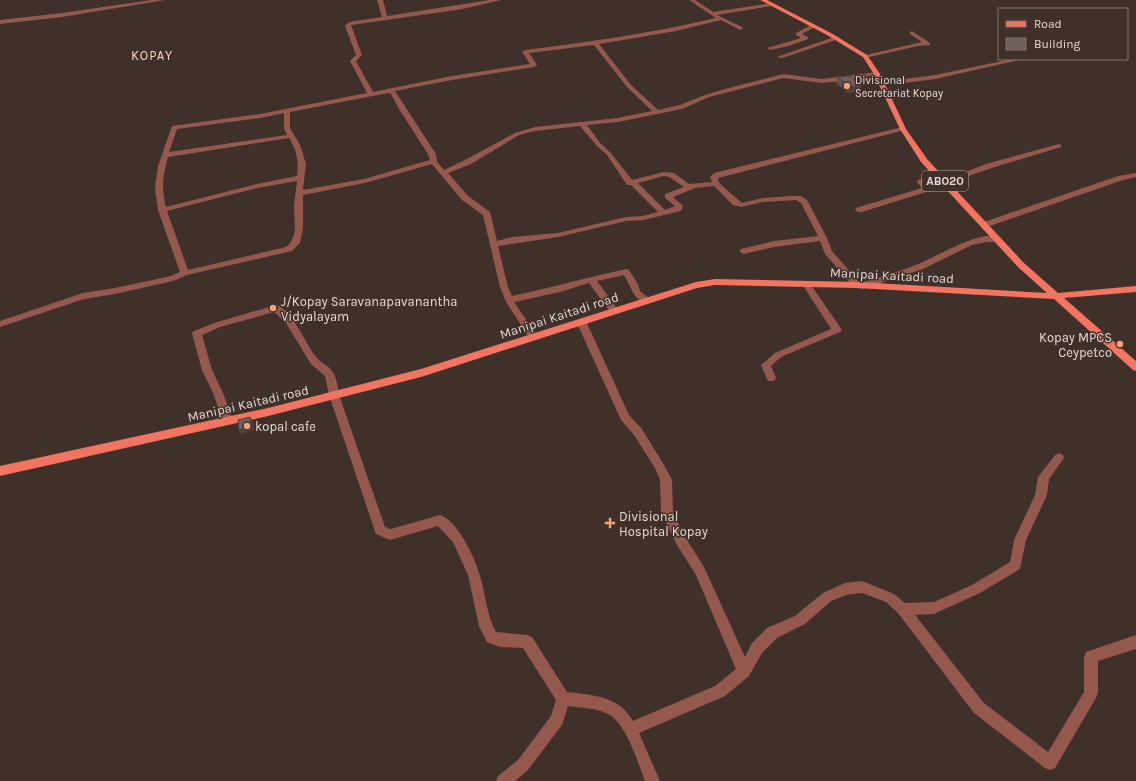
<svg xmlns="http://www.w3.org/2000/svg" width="1136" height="781" font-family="Karla,sans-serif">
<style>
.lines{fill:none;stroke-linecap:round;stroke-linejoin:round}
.minor{fill:#95584d;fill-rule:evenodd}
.major{fill:#f37561;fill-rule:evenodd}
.wall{fill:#62524f}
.shaded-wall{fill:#504240}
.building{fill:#725f5c;stroke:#504240}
.poi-dot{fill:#f0a27a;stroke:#40302a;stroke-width:1.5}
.labels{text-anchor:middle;stroke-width:3;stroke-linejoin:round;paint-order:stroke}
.far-poi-label{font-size:11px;fill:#e5dad6;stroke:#40302a;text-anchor:start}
.shield{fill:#40302a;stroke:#b4a7a2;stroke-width:1}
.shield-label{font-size:12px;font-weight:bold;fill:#e5dad6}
.far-quarter-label{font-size:13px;letter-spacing:1px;fill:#f5d6c7;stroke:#40302a}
.street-label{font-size:13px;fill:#e5dad6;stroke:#40302a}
.poi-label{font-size:13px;fill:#e5dad6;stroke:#40302a;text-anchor:start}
</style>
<rect width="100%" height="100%" fill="#40302a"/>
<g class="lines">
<!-- minor -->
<g class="minor">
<polygon points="152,0 165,0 62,17 0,24 0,20 62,13"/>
<path d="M377,0H383L387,16L490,0H501L463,9L351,25L362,55L356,61L373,92L452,76L530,64L522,52L525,50C589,42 653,33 716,18L689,0H695L713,12L773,3L774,4L771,6L717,15L742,27L743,28L740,30L721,20L676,31L599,44L631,85L658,110L680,105L705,95L725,89L783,74L822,79L877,72L880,74L853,80L822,83L783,78L709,97L682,109L618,122L587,125L601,144L611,153L632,180L664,172L674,173L689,184L712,182L710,177L714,173L903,127L906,129L905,130L718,178L719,183L742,203L763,198L791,196H801L807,200L827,238L832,251L860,283C879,277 898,272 916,265C932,259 987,225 1001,239L997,242H987L972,245L923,269L862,289L854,287L825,254L820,241L774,247L744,254L741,253L740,251L741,249L774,241L818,236L801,203L796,200L763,202L741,207L733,205L714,186L695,188L673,197L683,206L681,211L643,220L626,221L558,237L498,246L508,287L512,296C551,288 588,277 626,269L629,270L638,284L640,291L651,300L650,302C635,306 630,284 624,275L597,281L619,311L614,314L611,313L589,283L560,292L514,302L538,337L533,340L530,339L506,302L500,287L483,215L462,200L432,164L365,183L303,195V228L300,243L292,251L187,275L173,281L115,294L84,299L0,327V321L83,293L115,288L171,276L180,272L158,210L155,188L158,166L172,126L260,114L367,93L350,61L356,55L345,26L349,22L382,17ZM594,45L627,87L652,111L618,118L535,127L515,133L465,160L444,170L437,162L436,154L395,91L452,80L534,67L537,65L529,53ZM388,93L391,94L399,109L428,154L430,160L364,179L303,190L306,164L300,145L290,128V112ZM284,113V128L287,135L169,152L177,129L260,118ZM580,126L597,146L607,155L627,185H631L658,212L643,216L626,217L558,233L512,237L497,241L490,212L468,196L448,173L471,164L519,135L535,131ZM289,138C297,150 299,163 297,176L257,184L166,207C161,189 163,174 168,157ZM664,176L669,177L684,187L665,194V198L675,206L665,210L638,183ZM297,181C296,189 295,198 294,206C294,221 299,237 286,247L188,270L167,211L257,188Z"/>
<polygon points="813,24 816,26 815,27 802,34 808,37 808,39 789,46 770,50 767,48 801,38 796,35 796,33"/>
<polygon points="912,31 930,43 930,45 918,46 865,58 862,56 922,42 910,34 910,32"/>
<polygon points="837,36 840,38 839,39 782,58 777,57"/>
<polygon points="1012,59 1024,59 935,79 882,86 879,84 882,82 935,75"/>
<polygon points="1059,144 1062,146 1061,147 995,167 948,183 945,183 941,181 989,163"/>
<polygon points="1136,173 1136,177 1123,180 987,227 984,227 980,225 981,223 1118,176"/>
<polygon points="940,174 944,176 943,178 925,183 930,189 929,191 862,212 859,212 855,210 856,208 922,188 917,182 918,180"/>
<polygon points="806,281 809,282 842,330 840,332 781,357 771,366 776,378 774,381 768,381 761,365 775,353 831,329 802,284"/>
<path d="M276,305C294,310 305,346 318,359C323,364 331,367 334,374C337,380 338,388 339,395L385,527L391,529L440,515C458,521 475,558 480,576C486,594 486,615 496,632L527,635L532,637L567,692C593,695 619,696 633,721L715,686L736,669L696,575L677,545L661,512L660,480L655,468L634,435L621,420L576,321L581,318L586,321L629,415L642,429L664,465L672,480L673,512L685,537L704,567L745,657L752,643L767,628L795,616L823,593L845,583L862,581L894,594L905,603L934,602L972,585L1010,562L1014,540L1035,495L1038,477L1055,455L1059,453L1063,455L1064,458L1049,479L1047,495L1026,540L1020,569L980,593L938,612L934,614L915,615L984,703L1048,752L1084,692V657L1086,652L1136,635V649L1098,661V693L1096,698L1055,768L1050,770L1045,768L974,713L898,613L886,602L862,593L846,595L831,601L805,624L777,638L762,653L749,676L725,696L639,733L660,781H645C638,763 627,726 610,715C599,708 581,708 568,706L562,725L528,770L515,781H496L498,776L518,760L551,716L556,700L523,648L500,647L487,642L479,626L468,575L453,542L438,526L390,540L376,534L329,395L325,376L311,364L286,323L274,312L220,327L202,335L212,370L223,393L233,421L232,424L228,425L224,424L223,421L213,393L202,370L192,333L194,331L214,323Z"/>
</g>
<!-- major -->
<polygon class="major" points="760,0 767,0 831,33 867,55 880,74 906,129 927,159 1024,263 1058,293 1136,286 1136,292 1064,298 1136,361 1136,371 1133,370 1054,299 857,288 715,285 697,288 421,377 268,416 0,476 0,466 268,408 421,369 696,282 715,279 857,282 1047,293 1018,267 921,162 900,129 874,74 863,57 827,35"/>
</g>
<!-- wall -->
<polygon class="wall" points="838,77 860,91 848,93 836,83"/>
<!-- shaded-wall -->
<g class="shaded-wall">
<polygon points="862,85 860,91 848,93 850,87"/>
<polygon points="250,417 253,421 254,430 241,434 239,430"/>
</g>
<!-- building -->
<g class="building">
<polygon points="850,76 862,85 850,87 838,77"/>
<polygon points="250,417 252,426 239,430 238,420"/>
</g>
<!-- markers -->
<g class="poi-dot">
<circle cx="847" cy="86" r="4"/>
<circle cx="273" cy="308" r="4"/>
<circle cx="1120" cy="344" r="4"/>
<circle cx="247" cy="426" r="4"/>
<path d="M608 517h4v4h4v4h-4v4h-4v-4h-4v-4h4z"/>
</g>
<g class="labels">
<!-- far-poi labels -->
<g class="far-poi-label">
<text x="855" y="84">Divisional<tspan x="855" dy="13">Secretariat Kopay</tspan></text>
</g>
<!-- shield labels -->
<rect class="shield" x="922" y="171" width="46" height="20" rx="3"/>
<g class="shield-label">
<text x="945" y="185">AB020</text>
</g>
<!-- far-quarter labels -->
<g class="far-quarter-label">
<text x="152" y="60">KOPAY</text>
</g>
<!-- street labels -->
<g class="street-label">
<text transform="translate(892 275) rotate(3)" y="5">Manipai Kaitadi road</text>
<text transform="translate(559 315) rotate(-18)" y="5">Manipai Kaitadi road</text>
<text transform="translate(248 403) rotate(-13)" y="5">Manipai Kaitadi road</text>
</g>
<!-- poi labels -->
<g class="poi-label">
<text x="281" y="306">J/Kopay Saravanapavanantha<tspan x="281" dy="15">Vidyalayam</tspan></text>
<text x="1112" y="342" text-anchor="end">Kopay MPCS<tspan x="1112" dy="15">Ceypetco</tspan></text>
<text x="255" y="431">kopal cafe</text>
<text x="619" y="521">Divisional<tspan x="619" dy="15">Hospital Kopay</tspan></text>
</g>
</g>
<!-- legend -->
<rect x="998" y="8" width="130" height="52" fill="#40302a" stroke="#82746f"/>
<rect x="1006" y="21" width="20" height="6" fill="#f37561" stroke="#82746f"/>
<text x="1034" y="28" font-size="12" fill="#e5dad6">Road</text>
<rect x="1006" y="38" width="20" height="12" fill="#725f5c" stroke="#82746f"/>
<text x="1034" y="48" font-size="12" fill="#e5dad6">Building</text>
</svg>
